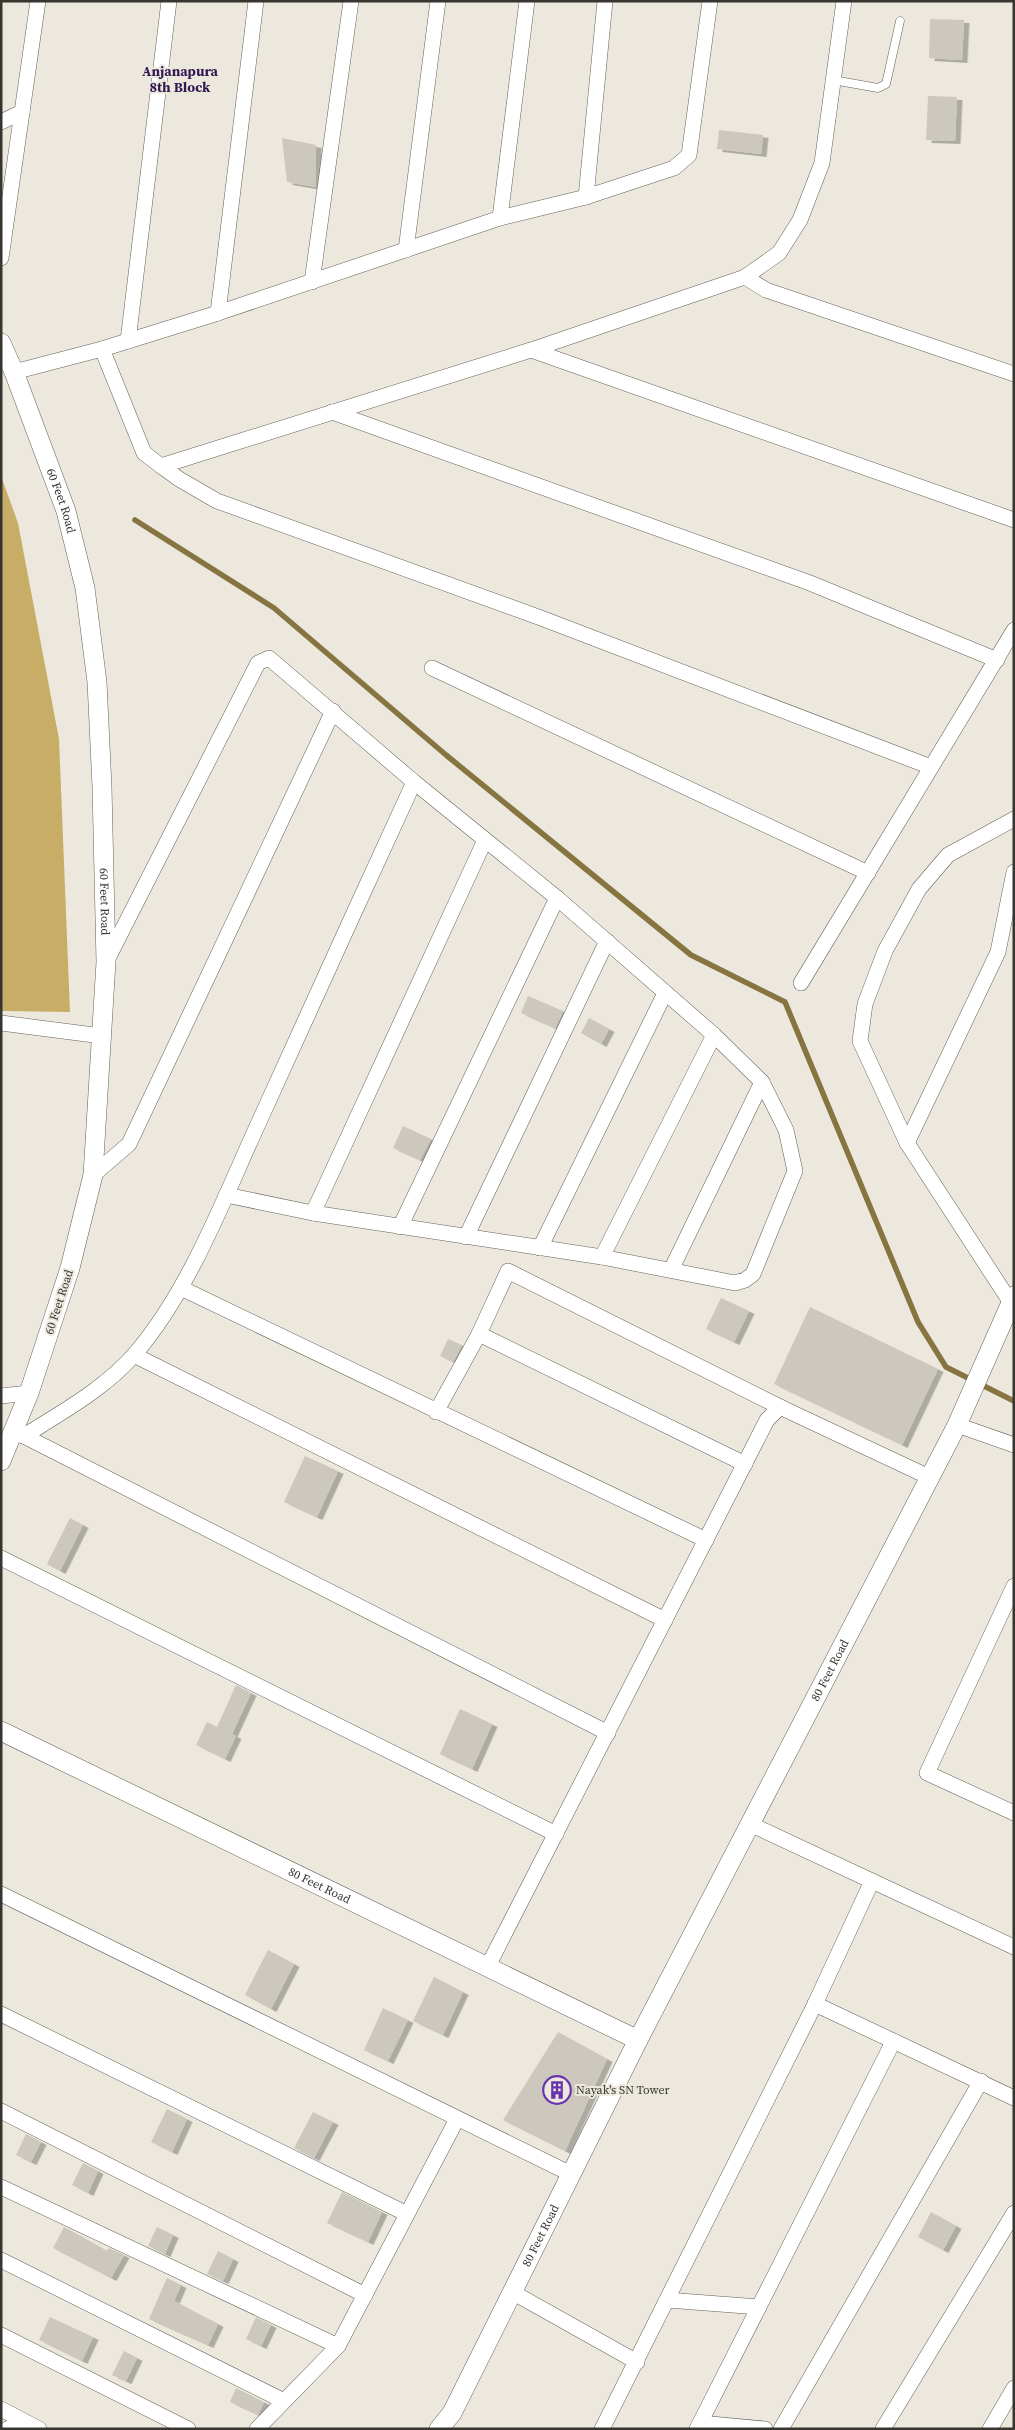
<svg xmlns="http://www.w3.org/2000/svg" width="1015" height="2430" font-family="'Source Serif 4',serif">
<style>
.forest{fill:#c8ad66}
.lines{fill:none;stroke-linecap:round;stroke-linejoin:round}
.stream{stroke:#867441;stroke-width:5.5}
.building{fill:#ccc8be;filter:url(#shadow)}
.service-casing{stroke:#656158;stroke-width:9}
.minor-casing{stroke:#656158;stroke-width:16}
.tertiary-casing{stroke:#656158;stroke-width:20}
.service{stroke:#fff;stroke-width:8}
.minor{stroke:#fff;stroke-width:15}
.tertiary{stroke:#fff;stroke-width:19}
.labels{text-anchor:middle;stroke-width:4;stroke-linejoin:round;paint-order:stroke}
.street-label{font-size:12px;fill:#363530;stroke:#ece8dd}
.poi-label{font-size:12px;fill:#363530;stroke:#ece8dd;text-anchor:start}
.neighbourhood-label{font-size:14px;font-weight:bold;fill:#321953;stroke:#ece8dd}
</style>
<defs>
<filter id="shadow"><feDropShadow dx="5.5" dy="3" stdDeviation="0" flood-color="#0004"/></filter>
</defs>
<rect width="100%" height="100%" fill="#ece8dd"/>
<!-- forest -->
<polygon class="forest" points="1,476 18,523 59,739 70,1012 1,1011"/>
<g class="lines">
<!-- stream -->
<polyline class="stream" points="135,520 274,608 446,755 691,955 785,1002 918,1322 946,1367 1014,1401"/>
</g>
<!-- building -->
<g class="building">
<polygon points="930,19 964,20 962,60 929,58"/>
<polygon points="928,96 957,97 955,141 926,140"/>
<polygon points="719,130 763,135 761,154 717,149"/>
<polygon points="282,138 316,145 316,187 287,182"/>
<polygon points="528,996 563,1011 555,1028 521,1013"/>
<polygon points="589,1018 609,1029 601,1044 581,1033"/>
<polygon points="403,1126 431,1139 420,1160 393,1148"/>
<polygon points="721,1298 749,1311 734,1342 706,1329"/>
<polygon points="810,1307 938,1369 902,1445 774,1384"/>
<polygon points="448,1339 462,1345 453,1362 440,1356"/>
<polygon points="305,1456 338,1471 317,1517 284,1502"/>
<polygon points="70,1518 83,1525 60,1571 47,1564"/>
<polygon points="236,1685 251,1693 232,1734 236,1736 225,1759 196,1745 207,1722 217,1727"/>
<polygon points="460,1709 492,1724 472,1769 440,1754"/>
<polygon points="268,1950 294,1964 271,2009 245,1995"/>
<polygon points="434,1977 463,1992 443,2035 413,2021"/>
<polygon points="383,2008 408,2020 388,2061 364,2050"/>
<polygon points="558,2032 607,2059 565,2151 503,2120"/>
<polygon points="167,2109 187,2119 172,2152 151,2142"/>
<polygon points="313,2112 333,2122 314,2158 294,2148"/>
<polygon points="26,2134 41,2142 31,2162 16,2155"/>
<polygon points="83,2163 98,2171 88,2193 72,2185"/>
<polygon points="342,2192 382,2212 368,2242 327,2223"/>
<polygon points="931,2212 956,2226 943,2250 918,2237"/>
<polygon points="64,2227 107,2251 109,2248 124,2255 111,2278 53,2248"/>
<polygon points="157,2227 173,2235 165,2254 148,2246"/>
<polygon points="218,2251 233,2259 223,2281 207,2274"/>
<polygon points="167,2278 181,2285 174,2301 218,2324 208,2345 149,2319"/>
<polygon points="50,2317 93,2337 82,2361 39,2340"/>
<polygon points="256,2317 271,2325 261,2346 246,2339"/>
<polygon points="124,2351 137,2358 126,2381 112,2375"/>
<polygon points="236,2388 264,2402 258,2415 230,2402"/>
</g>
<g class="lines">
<defs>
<polyline id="service" points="833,80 878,88 886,84 900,21"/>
<g id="minor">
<polyline points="844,1 822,163 800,220 779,253 745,277 766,290 1014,374"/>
<polyline points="1,122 22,112"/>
<polyline points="586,197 605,1"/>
<polyline points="500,218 527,1"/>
<polyline points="406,250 438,1"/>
<polyline points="1,258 38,1"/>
<polyline points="312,282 351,1"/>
<polyline points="218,313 256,1"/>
<polyline points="128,341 169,1"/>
<polyline points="102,349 218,313 500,218 586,197 674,168 689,155 710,1"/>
<polyline points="531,350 1014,520"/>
<polyline points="14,372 102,349 144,453 161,466 531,350 745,277"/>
<polyline points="332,412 810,583 997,660"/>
<polyline points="161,466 179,479 217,501 541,618 931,767"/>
<polyline points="432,668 868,873"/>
<polyline points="1014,819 948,855 919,889 885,951 865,1004 860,1041 907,1143 1011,1303 1014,1302"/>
<polyline points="801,983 1014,630"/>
<polyline points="1,1023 102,1036"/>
<polyline points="907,1143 998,952 1014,872"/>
<polyline points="93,1175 129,1144 333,711"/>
<polyline points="226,1195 313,1213 602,1257 735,1283 745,1280 753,1274 795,1171 786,1130 762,1082 714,1035 557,898 414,782"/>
<polyline points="313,1213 485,840"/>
<polyline points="400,1227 557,898"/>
<polyline points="466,1237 607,941"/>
<polyline points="540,1248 665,993"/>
<polyline points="602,1257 714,1035"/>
<polyline points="671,1270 762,1082"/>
<polyline points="181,1288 706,1540"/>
<polyline points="479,1334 508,1271 780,1407"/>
<polyline points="134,1355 665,1620"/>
<polyline points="1,1396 29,1393"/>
<polyline points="436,1412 479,1334 745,1464"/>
<polyline points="957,1425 1014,1445"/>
<polyline points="16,1434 24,1436 608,1733"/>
<path d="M24,1436C62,1412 104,1389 134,1355C189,1292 224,1198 259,1122C310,1009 362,895 414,782L269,658L258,663L106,962"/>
<polyline points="1,1558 556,1834"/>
<polyline points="1014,1586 927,1773 1014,1813"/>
<polyline points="872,1881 1014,1947"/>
<polyline points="1,1894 571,2174"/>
<polyline points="488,1966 767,1420 780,1407 929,1477"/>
<polyline points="815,2004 1014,2098"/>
<polyline points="1,2014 407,2214"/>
<polyline points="1,2111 365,2295"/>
<polyline points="1,2187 338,2346"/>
<polyline points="1,2260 284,2401"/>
<polyline points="512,2292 637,2362"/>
<polyline points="667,2300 759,2307"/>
<polyline points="1,2335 188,2429"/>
<polyline points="1,2409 39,2429"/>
<polyline points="700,2423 765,2429"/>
<polyline points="7,2429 25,2422"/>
<polyline points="257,2429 338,2346 457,2119"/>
<polyline points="602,2429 815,2004 872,1881 750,1824"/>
<polyline points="697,2429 893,2042"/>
<polyline points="781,2429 981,2081"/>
<polyline points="883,2429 1014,2213"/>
<polyline points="990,2429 1014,2388"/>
</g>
<g id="tertiary">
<path id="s1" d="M1,343L14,372L66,511L85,588L97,682L102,787L106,962L93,1175L70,1268L29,1393L1,1461"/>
<path id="s2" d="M1,1731L638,2040"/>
<path id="s3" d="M439,2429L452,2413L638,2040L957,1425L1014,1296"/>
</g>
</defs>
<!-- service casing -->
<use href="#service" class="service-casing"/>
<!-- minor casing -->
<use href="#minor" class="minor-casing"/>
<!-- tertiary casing -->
<use href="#tertiary" class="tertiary-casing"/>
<!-- service -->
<use href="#service" class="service"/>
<!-- minor -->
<use href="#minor" class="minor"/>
<!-- tertiary -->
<use href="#tertiary" class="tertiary"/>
</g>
<!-- icons -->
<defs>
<symbol id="building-ring" viewBox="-11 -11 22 22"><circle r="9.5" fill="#ece8dd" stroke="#6934ab" stroke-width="1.5"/><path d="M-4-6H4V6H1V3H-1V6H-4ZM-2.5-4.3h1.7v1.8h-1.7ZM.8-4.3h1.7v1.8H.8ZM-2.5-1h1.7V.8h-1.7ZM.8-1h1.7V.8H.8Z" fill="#6934ab"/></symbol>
</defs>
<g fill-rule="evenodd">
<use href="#building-ring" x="541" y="2074" width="32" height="32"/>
</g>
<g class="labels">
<!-- street labels -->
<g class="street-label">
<text dy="4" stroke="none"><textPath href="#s1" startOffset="169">60 Feet Road</textPath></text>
<text dy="4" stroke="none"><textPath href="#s1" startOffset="574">60 Feet Road</textPath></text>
<text transform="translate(59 1302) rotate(-72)" y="4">60 Feet Road</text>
<text dy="4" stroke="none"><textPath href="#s3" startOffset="854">80 Feet Road</textPath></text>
<text dy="4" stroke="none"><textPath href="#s2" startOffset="354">80 Feet Road</textPath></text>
<text dy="4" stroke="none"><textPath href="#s3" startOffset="219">80 Feet Road</textPath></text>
</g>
<!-- poi labels -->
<g class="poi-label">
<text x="576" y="2094">Nayak's SN Tower</text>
</g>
<!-- neighbourhood labels -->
<g class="neighbourhood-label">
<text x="180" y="76">Anjanapura<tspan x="180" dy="16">8th Block</tspan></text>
</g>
</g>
<!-- border -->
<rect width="1015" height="2430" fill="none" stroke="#363530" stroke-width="5"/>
</svg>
